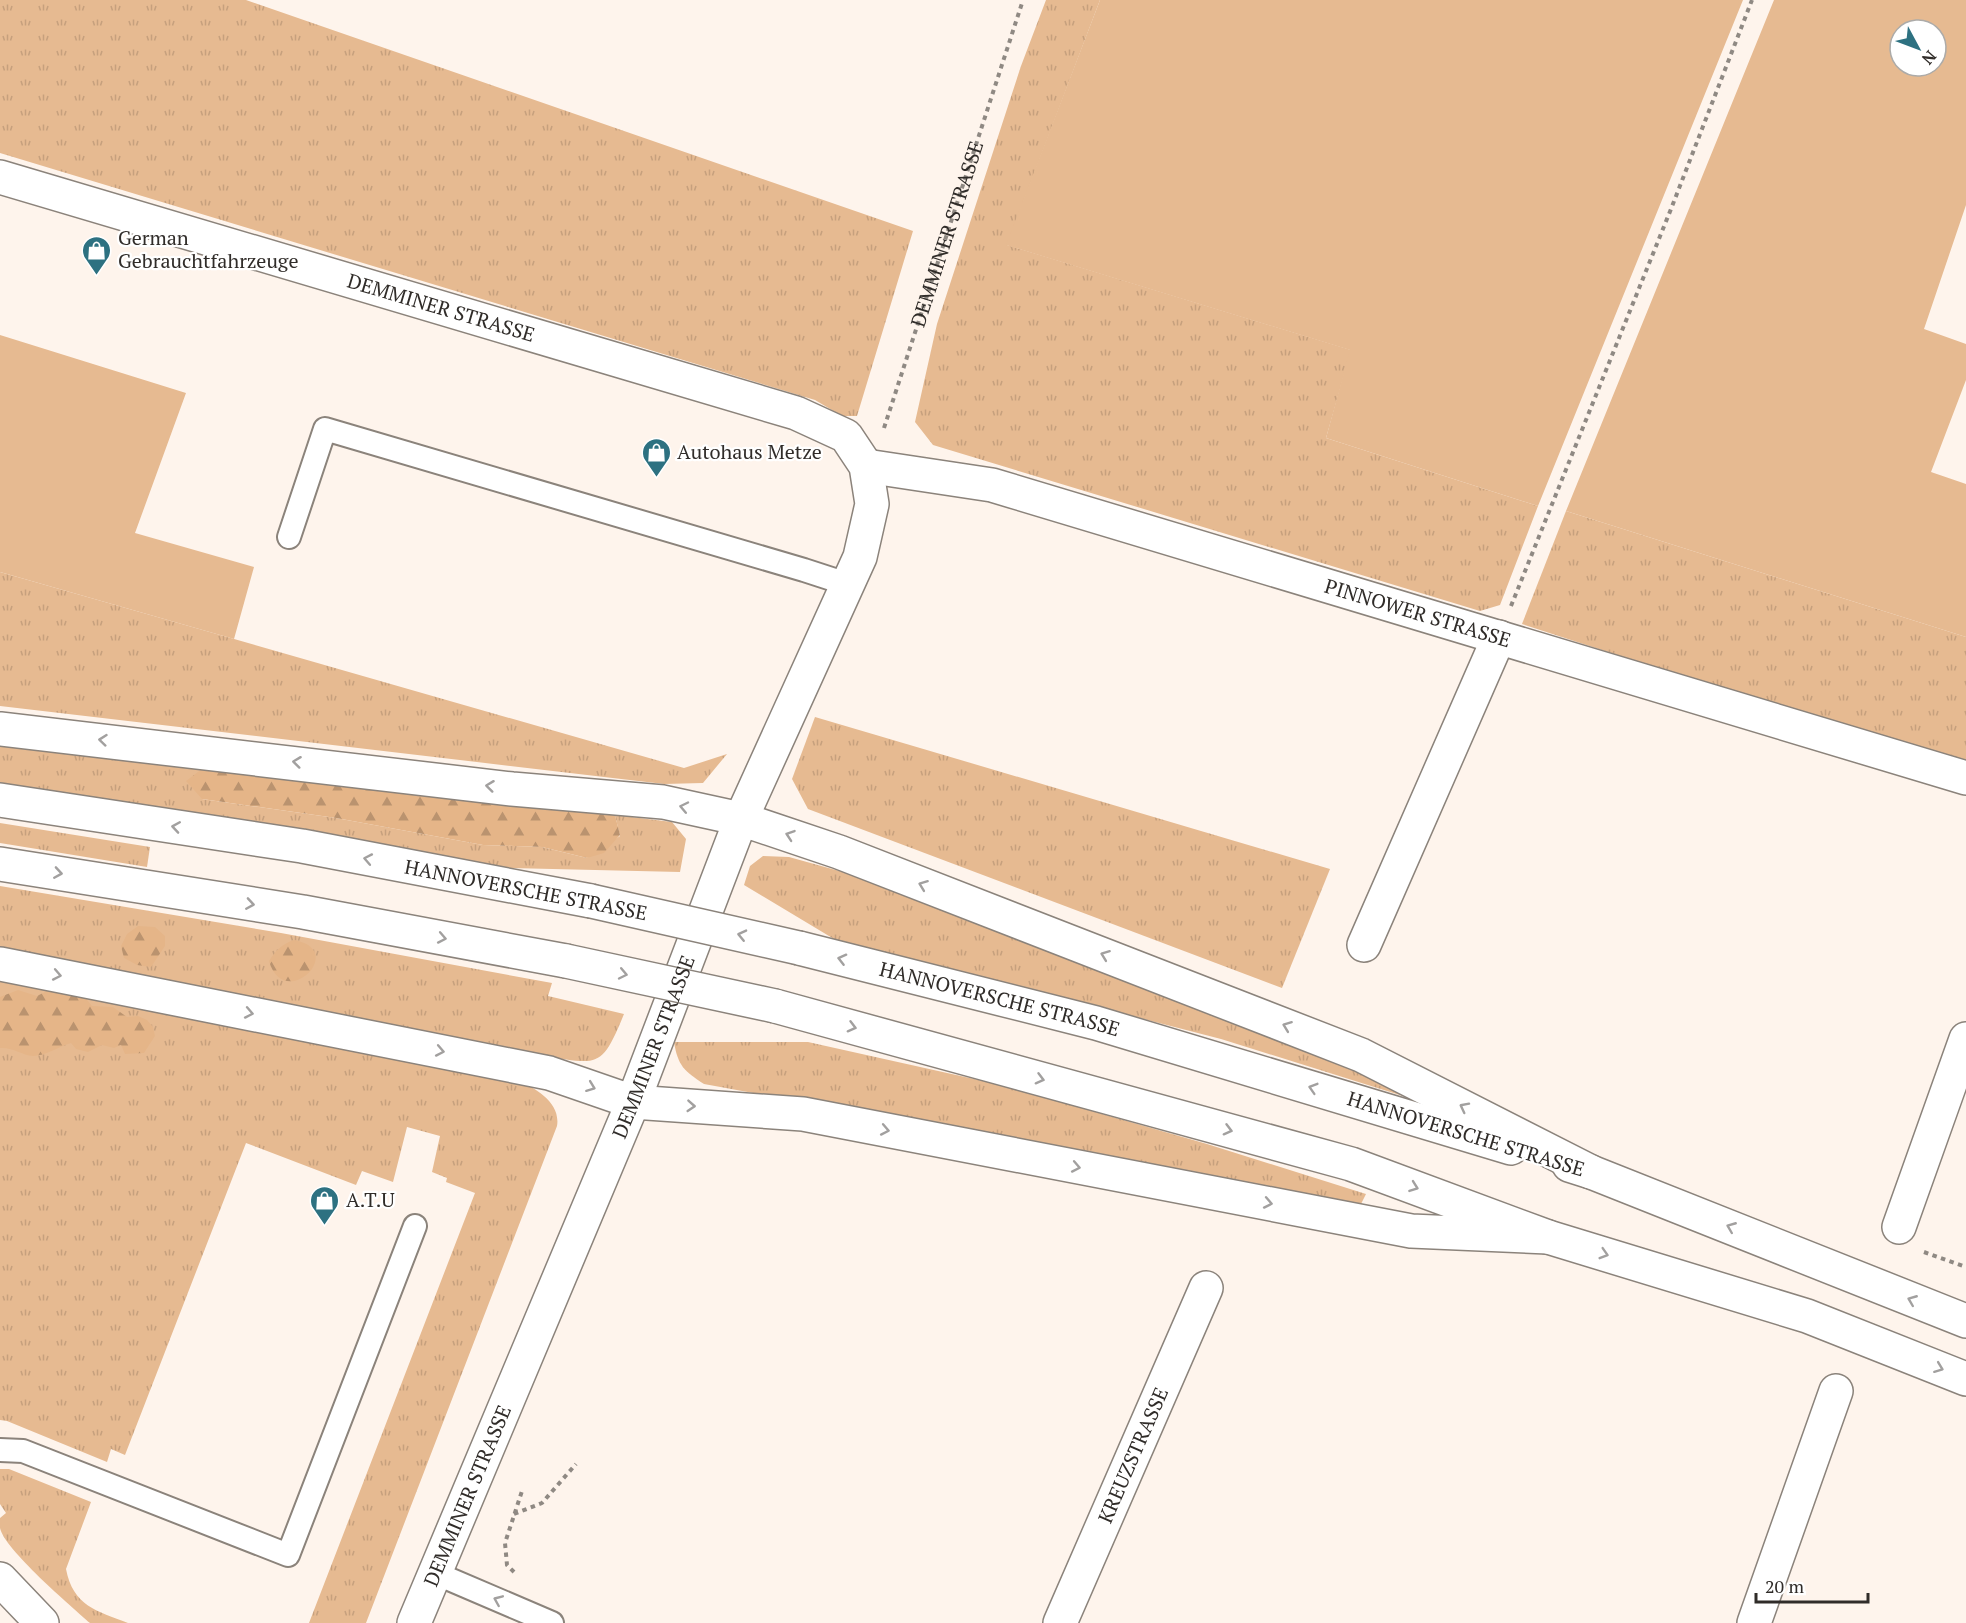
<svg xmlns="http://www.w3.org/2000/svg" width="1966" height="1623" font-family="'PT Serif',serif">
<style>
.grass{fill:url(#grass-tufts)}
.forest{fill:url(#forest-firs)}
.garden{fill:#e6ba91;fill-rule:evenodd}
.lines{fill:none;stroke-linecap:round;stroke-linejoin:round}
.lane-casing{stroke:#8b837b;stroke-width:26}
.street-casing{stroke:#8b837b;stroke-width:36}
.secondary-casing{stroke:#8b837b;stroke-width:36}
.highway-casing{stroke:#8b837b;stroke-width:36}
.path{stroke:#8f8983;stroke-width:4;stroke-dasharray:4.5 4.5;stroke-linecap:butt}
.lane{stroke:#fff;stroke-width:22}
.street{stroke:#fff;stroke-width:33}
.secondary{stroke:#fff;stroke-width:33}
.highway{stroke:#fff;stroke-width:33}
.highway-bridge-casing{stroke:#8b837b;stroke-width:36;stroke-linecap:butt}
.highway-bridge{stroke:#fff;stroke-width:33}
.oneway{stroke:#a2a09f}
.labels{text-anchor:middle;stroke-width:4.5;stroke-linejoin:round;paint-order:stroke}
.street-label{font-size:20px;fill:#302c29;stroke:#fff}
.poi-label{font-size:20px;fill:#302c29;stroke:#fff;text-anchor:start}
</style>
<defs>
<pattern id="grass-tufts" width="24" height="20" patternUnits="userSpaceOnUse" patternTransform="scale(1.5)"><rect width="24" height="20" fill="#e6ba91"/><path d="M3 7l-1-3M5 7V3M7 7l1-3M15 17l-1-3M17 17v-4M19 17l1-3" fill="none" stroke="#c6a07d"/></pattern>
<pattern id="forest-firs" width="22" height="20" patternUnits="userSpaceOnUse" patternTransform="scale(1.5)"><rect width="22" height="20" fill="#e5b588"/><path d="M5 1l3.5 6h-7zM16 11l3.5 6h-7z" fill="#ba936f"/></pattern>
</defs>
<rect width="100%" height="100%" fill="#fef4ec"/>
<!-- grass -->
<g class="grass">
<polygon points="0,0 246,0 913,231 857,416 842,416 815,400 0,153"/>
<polygon points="1046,0 1100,0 1007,245 1351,350 1326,438 1538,506 1500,605 1480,611 933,445 915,422 937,324 1021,66"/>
<polygon points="1566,511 1966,637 1966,768 1522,624"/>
<polygon points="0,572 684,768 727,754 703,783 664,784 0,706"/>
<polygon points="815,717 1330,869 1282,988 808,809 792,779"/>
<polygon points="0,743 206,766 202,799 336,818 483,845 542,847 587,858 620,836 615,815 672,822 686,839 680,872 510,868 340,836 0,783"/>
<polygon points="0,823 150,847 147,867 0,843"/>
<polygon points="763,856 789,857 850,874 1018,935 1272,1033 1438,1107 1221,1039 834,939 744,885 750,866"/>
<path d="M0,886L281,933L552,983L548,996L624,1014C601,1070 599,1064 542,1056L280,1002L0,949Z"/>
<path d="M0,977L518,1081C536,1088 561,1103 557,1126L366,1623H309L475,1193L446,1182L447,1178L432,1172L440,1136L407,1127L393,1182L362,1171L356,1185L246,1143L125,1455L111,1449L107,1462L7,1421L0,1420Z"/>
<path d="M674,1042H808L1001,1085L1207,1144L1366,1194L1361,1204L704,1084C684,1071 678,1066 674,1042Z"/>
<path d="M0,1469H9L91,1502L66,1569C73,1606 97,1611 128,1623H90C72,1607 4,1549 0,1528C0,1525 0,1521 0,1518L6,1513L0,1504Z"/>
</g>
<!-- forest -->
<g class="forest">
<polygon points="211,762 615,815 620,835 604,853 587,858 542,847 483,845 336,818 202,799 186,781"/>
<polygon points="138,926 155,927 165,936 165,946 151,967 137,965 124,958 121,946 127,934"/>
<path d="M294,940C349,950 284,1013 269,961C276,950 282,944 294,940Z"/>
<path d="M53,988L83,995L92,1006L113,1007L127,1017L138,1016L147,1020L153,1027L155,1036L144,1053L125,1054L121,1045L114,1048L102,1045L88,1052L76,1049L71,1043C60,1046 45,1056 33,1056C21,1055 13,1047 0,1048V997L18,990L37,996Z"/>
</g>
<!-- garden -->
<g class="garden">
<polygon points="1100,0 1743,0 1538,506 1326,438 1350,350 1006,245"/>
<path d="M1774,0H1966V205L1924,329L1966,344V380L1931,472L1966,484V637L1566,511ZM1900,30H1936V66H1900Z"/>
<polygon points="0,335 186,393 135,533 254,567 234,639 0,572"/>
</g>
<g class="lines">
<defs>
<g id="lane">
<polyline points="289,537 325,429 804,570 847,584"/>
<polyline points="0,1450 23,1451 288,1555 415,1226"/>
<polyline points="435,1573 552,1623"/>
</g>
<g id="street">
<path id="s2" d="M0,177L796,413L846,436L866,466L872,504L860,557L741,819"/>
<path id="s3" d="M866,466L992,485L1966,778"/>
<polyline points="1364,945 1499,637"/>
<polyline points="1899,1227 1966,1039"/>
<polyline points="0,1579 42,1623"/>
<path id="s4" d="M1060,1623L1206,1288"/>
<polyline points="1754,1623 1836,1391"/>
</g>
<g id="secondary">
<path id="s5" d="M414,1623L633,1102L741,819"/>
</g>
<g id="highway">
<polyline points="0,729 512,789 663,802 741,819 839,852 1361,1055 1591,1172"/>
<polyline points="0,800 302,846 591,901"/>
<polyline points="0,864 303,912 566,961"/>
<path id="s6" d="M799,948L1096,1023L1511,1148"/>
<polyline points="0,964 549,1073 633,1102 803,1114 1411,1231 1548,1237"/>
<polyline points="775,1006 1351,1164 1548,1237 1807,1316 1966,1379"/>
<polyline points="1569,1165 1591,1172 1966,1321"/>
</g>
</defs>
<!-- lane casing -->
<use href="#lane" class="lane-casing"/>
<!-- street casing -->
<use href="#street" class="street-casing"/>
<!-- secondary casing -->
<use href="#secondary" class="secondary-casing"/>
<!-- highway casing -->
<use href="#highway" class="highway-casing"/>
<!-- path -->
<g class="path">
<path id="s1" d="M884,428L1023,0"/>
<polyline points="1511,606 1671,209 1752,0"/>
<polyline points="1924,1252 1966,1267"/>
<polyline points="514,1514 542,1503 576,1464"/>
<polyline points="514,1572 507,1565 505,1543 522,1491"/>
</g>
<!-- lane -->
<use href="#lane" class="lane"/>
<!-- street -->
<use href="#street" class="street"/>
<!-- secondary -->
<use href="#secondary" class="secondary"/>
<!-- highway -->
<use href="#highway" class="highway"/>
<defs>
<g id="highway-bridge">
<polyline points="591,901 799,948"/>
<polyline points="566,961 775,1006"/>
</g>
</defs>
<!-- highway-bridge casing -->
<use href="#highway-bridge" class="highway-bridge-casing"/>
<!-- highway-bridge -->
<use href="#highway-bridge" class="highway-bridge"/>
</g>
<!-- one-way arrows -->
<defs><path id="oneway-chevron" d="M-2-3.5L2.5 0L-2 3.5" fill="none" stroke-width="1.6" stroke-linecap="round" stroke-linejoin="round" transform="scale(1.5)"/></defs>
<g class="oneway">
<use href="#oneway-chevron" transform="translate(103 740) rotate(-174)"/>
<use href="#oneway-chevron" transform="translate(297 762) rotate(-173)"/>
<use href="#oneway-chevron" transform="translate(490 786) rotate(-173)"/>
<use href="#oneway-chevron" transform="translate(684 807) rotate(-168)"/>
<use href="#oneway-chevron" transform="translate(176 827) rotate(-171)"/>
<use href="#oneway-chevron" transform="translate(790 835) rotate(-161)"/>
<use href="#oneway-chevron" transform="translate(368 859) rotate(-169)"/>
<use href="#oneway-chevron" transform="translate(58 873) rotate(9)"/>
<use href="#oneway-chevron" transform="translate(923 885) rotate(-159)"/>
<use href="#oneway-chevron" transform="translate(250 904) rotate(9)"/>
<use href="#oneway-chevron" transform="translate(742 935) rotate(-167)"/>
<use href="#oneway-chevron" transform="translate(442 938) rotate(11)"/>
<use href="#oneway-chevron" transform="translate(1105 955) rotate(-159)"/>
<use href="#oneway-chevron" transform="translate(842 959) rotate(-166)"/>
<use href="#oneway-chevron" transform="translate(623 974) rotate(12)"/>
<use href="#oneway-chevron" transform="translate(57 975) rotate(11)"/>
<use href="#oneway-chevron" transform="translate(249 1013) rotate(11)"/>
<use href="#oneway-chevron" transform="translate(1287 1026) rotate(-159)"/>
<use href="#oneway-chevron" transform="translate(852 1027) rotate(15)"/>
<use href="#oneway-chevron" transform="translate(440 1051) rotate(11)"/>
<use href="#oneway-chevron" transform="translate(1040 1079) rotate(15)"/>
<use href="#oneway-chevron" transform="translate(591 1087) rotate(21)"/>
<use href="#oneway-chevron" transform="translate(1313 1088) rotate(-163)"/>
<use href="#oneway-chevron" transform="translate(691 1106) rotate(4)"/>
<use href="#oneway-chevron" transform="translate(1464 1107) rotate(-153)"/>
<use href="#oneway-chevron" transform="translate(885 1130) rotate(11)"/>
<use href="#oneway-chevron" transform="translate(1228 1130) rotate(15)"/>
<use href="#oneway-chevron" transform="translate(1076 1167) rotate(11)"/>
<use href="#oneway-chevron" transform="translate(1414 1187) rotate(20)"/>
<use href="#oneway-chevron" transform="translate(1268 1203) rotate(11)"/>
<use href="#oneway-chevron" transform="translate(1731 1227) rotate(-158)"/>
<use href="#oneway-chevron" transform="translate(1604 1254) rotate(17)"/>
<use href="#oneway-chevron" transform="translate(1912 1300) rotate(-158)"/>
<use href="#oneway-chevron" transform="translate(1939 1368) rotate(21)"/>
<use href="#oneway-chevron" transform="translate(498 1600) rotate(-157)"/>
</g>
<!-- icons -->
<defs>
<symbol id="shop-pin" viewBox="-11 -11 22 30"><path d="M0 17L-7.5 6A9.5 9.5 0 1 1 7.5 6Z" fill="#2d7181" stroke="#fff"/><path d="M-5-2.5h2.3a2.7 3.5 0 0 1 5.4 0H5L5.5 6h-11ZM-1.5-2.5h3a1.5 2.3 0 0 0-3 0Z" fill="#fff"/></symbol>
</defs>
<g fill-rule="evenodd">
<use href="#shop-pin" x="80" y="234" width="33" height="45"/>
<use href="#shop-pin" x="640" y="436" width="33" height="45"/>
<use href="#shop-pin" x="308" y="1184" width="33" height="45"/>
</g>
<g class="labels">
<!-- street labels -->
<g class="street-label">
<text dy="7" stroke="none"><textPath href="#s1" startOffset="204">DEMMINER STRASSE</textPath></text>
<text dy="7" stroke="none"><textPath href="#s2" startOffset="460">DEMMINER STRASSE</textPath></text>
<text dy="7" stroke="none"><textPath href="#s3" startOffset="572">PINNOWER STRASSE</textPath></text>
<text transform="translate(526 890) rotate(11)" y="7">HANNOVERSCHE STRASSE</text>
<text dy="7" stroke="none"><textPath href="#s6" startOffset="207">HANNOVERSCHE STRASSE</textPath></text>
<text dy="7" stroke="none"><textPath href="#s5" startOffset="624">DEMMINER STRASSE</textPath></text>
<text transform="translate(1466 1134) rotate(17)" y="7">HANNOVERSCHE STRASSE</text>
<text dy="7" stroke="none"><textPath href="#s4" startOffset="183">KREUZSTRASSE</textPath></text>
<text dy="7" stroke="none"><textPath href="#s5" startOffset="138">DEMMINER STRASSE</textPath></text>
</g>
<!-- poi labels -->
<g class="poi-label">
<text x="118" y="245">German<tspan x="118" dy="23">Gebrauchtfahrzeuge</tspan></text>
<text x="677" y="459">Autohaus Metze</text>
<text x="346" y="1207">A.T.U</text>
</g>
</g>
<!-- north arrow -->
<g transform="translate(1918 48) rotate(131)"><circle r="28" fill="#ffffff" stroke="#acaba9" stroke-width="1.5"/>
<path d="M0-4.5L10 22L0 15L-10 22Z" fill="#2d7181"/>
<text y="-9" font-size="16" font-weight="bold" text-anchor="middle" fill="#302c29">N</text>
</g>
<!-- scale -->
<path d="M1756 1593v9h112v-9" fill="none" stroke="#302c29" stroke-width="3"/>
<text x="1765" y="1593" font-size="18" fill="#302c29" stroke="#ffffff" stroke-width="4.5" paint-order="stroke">20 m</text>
</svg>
